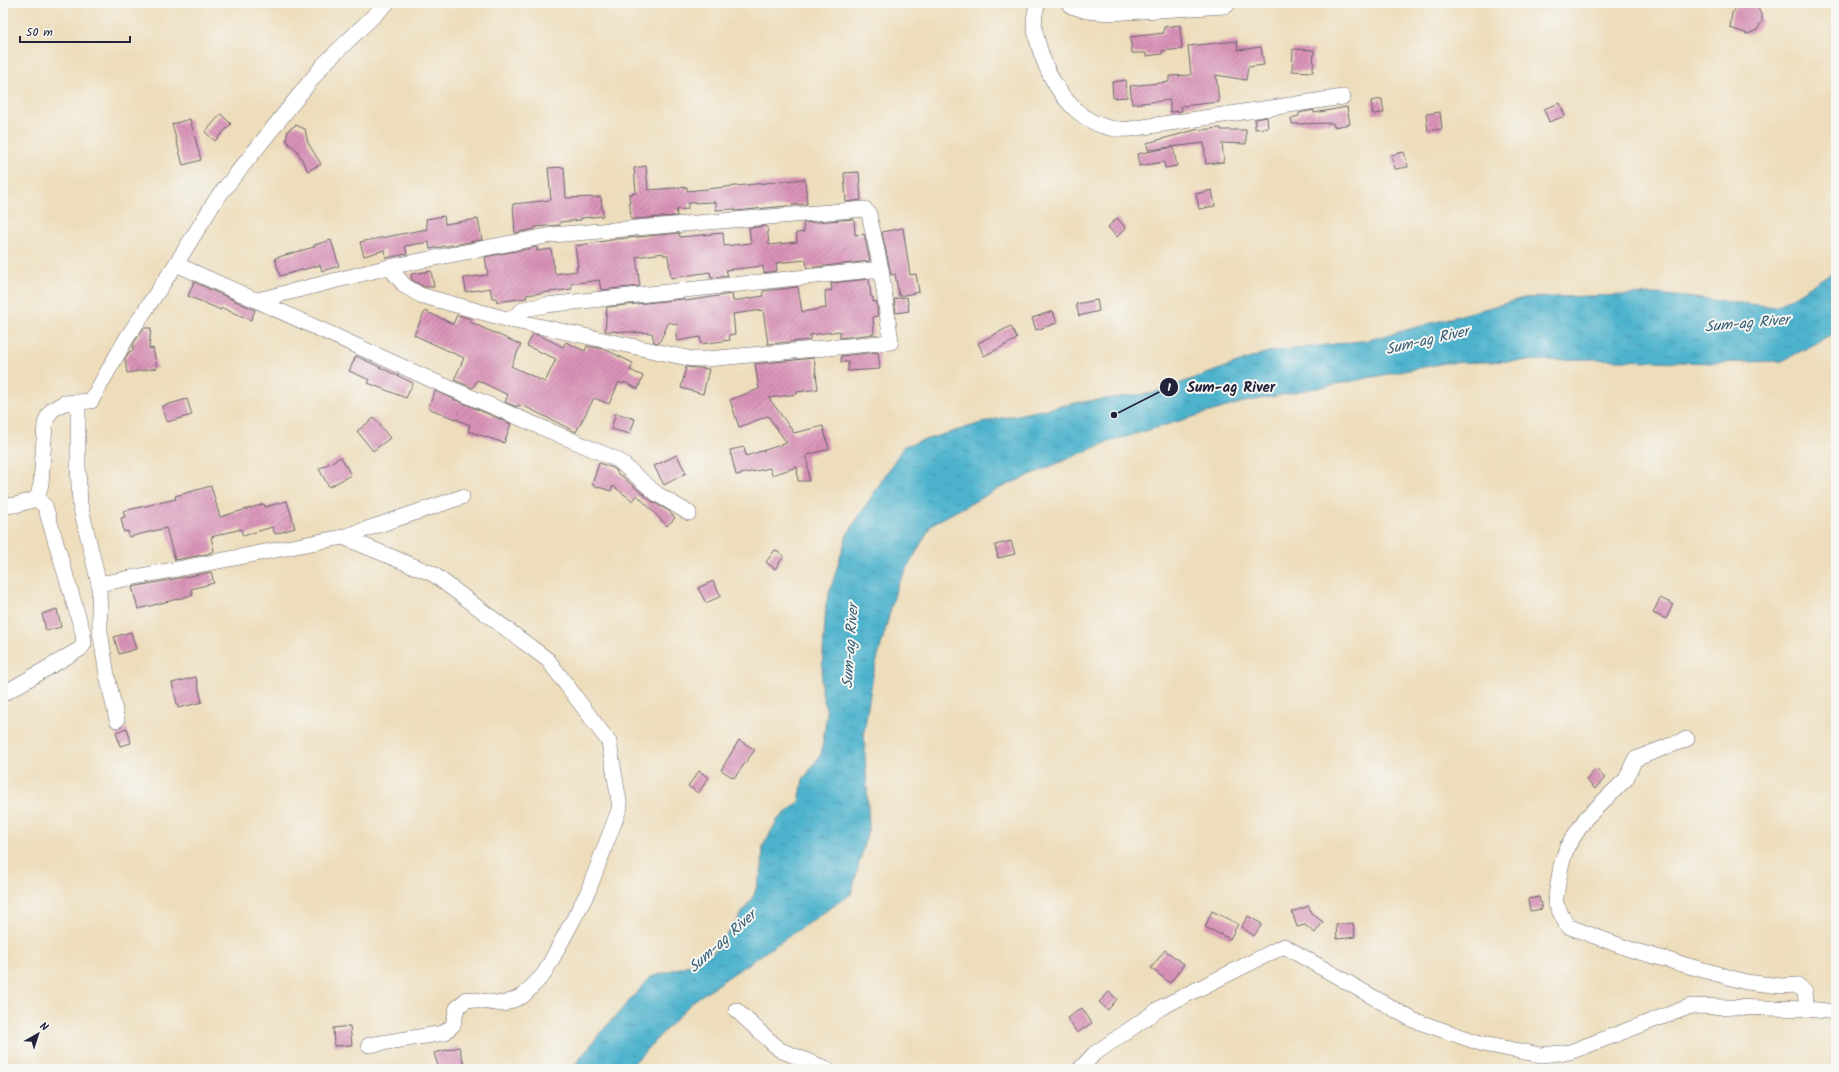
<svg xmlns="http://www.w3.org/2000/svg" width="1839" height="1072" font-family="Kalam,sans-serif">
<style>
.water{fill:url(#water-ripples);stroke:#386a84}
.building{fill:url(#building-hatch)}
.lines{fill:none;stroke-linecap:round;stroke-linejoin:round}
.street-casing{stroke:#696368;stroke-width:16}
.secondary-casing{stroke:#696368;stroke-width:22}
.street{stroke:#fff;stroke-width:15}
.secondary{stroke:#fff;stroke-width:21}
.labels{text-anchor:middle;stroke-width:4;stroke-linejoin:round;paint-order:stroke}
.water-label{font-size:15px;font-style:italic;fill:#345c75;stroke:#f6f6f2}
.leader{fill:none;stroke:#22223b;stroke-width:1.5}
.callout-dot{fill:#22223b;stroke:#f6f6f2;stroke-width:1.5}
.mark-label{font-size:12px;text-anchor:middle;font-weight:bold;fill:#fff}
.callout-label{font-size:15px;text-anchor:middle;font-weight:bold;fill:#22223b;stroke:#f6f6f2;stroke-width:4;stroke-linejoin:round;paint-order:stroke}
</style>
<defs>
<pattern id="water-ripples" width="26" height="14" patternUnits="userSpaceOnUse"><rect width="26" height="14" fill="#4eb3cd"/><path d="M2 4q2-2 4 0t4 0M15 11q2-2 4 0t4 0" fill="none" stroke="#4091a8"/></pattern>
<pattern id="building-hatch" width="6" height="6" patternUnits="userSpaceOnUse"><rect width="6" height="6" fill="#da93b8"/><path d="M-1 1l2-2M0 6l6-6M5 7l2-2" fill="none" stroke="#b07897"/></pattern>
</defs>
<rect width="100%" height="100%" fill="#f6f6f2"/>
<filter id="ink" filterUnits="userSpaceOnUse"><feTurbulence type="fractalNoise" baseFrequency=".025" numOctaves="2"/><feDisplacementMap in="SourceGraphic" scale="8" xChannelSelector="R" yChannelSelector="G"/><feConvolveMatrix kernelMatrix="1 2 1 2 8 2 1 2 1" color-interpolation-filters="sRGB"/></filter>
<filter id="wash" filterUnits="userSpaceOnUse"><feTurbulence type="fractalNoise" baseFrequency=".012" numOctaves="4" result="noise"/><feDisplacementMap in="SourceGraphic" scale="16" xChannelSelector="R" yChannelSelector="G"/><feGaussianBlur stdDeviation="0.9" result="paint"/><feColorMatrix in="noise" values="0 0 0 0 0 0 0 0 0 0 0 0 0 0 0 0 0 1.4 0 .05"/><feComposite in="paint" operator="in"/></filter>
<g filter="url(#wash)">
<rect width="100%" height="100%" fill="#edddbb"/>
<!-- water -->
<polygon class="water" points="1836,270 1836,333 1782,361 1714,363 1589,359 1445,363 1240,403 1105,443 1000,488 932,524 897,586 873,675 864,732 869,826 851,894 693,1001 628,1069 572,1069 601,1032 651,977 692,964 714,952 735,924 754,895 762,869 763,846 778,819 799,802 803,780 821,754 827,714 821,688 826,604 847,535 904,446 992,420 1081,402 1153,393 1268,352 1369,340 1524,298 1657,294 1776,307"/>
<g id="blocks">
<!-- building -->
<g class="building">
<polygon points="1743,3 1754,5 1758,8 1762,17 1762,22 1757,30 1748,34 1730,28 1732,13 1739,5"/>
<polygon points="1180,25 1182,49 1162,51 1162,54 1146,56 1146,53 1132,53 1130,37 1164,33 1164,27"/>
<polygon points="1237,41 1238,50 1261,47 1264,65 1248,67 1246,80 1216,75 1219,102 1181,106 1182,111 1170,112 1170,100 1132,104 1130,86 1169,82 1169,76 1191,75 1188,46"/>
<polygon points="1293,49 1314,50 1313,72 1292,71"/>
<polygon points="1126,80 1127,97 1113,98 1112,82"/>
<polygon points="1382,99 1384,113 1373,114 1371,101"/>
<polygon points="1560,103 1565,116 1549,122 1544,109"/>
<polygon points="1347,107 1350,124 1334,127 1333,123 1292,124 1291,118 1299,116 1299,113 1314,110 1314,113"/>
<polygon points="1440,112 1442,129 1428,131 1426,114"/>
<polygon points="221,114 231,124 215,141 205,132"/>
<polygon points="1267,117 1268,128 1255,129 1255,119"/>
<polygon points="190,119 201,160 183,165 172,124"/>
<polygon points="296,125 305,129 308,143 321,164 308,171 296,149 289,144 286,140 288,130"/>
<polygon points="1221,128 1221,130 1246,130 1246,144 1222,143 1224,162 1206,164 1204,143 1148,150 1147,143 1199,129 1199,130"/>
<polygon points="1173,147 1177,166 1165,168 1164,162 1139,166 1137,154"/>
<polygon points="1404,152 1408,167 1395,169 1391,155"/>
<polygon points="646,166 648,190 687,187 687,191 805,179 807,204 735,211 735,209 716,210 716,202 688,203 688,209 676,210 677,216 631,219 629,194 636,193 634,168"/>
<polygon points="564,167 566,198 601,197 603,216 581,218 581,220 560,222 560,225 535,227 535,229 515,233 513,204 551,200 548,168"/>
<polygon points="859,172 861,200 846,202 844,173"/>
<polygon points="1212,190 1215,206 1199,209 1196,194"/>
<polygon points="444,216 445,224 478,219 482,240 430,249 429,242 405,246 407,254 386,258 385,250 364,256 360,242 427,229 426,219"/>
<polygon points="1117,218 1126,228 1117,237 1108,227"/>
<polygon points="854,219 855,235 864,234 870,261 807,268 806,260 776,263 777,271 764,273 763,266 726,270 728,276 711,278 710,272 671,278 668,255 663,255 663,253 636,257 640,286 601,290 599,280 571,284 572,289 526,295 527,298 497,302 496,298 492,298 490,288 466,292 464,278 488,275 485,257 537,247 537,251 551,249 555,274 577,271 576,267 578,267 575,246 617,239 679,233 680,237 723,233 724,246 751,243 749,228 767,226 769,245 797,242 796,233 804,232 803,223"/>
<polygon points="903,228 910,275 916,274 919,292 899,296 895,274 891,275 882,232"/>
<polygon points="331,240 339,266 322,271 320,265 280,276 275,258 314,247 314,245"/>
<polygon points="431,271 434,287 424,287 412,280 411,274"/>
<polygon points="869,279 871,297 873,297 873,302 876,301 878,316 873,317 874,334 840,338 840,331 810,335 810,340 768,344 763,310 733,314 735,334 729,335 730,340 701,344 700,337 677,341 676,333 678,325 669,322 659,343 654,342 652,333 605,331 607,307 684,299 685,301 732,294 733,301 763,296 763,291 798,287 802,312 826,308 825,291 832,290 831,283"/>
<polygon points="194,282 255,310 251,320 222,308 221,310 188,296"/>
<polygon points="907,297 909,311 896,313 894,299"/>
<polygon points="1097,300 1099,311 1079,316 1076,304"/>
<polygon points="425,311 453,324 457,315 471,319 470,322 521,345 511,366 545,382 556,359 527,346 533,334 541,336 563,347 566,342 585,351 587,346 604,349 633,363 630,370 643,376 638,389 624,382 623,384 619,382 609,404 594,398 576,432 528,408 518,405 517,407 505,402 508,395 477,380 473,388 454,380 464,358 414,335"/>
<polygon points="1053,311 1057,323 1036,330 1032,318"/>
<polygon points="1011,326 1017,339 984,356 978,343"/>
<polygon points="144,328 151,328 149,349 153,348 157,368 127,373 125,359 129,352 133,351 133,344"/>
<polygon points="878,352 880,369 848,371 848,362 841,362 841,356"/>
<polygon points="356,356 413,383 406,398 368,383 370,380 349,371"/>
<polygon points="814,358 818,389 797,392 797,394 769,398 794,433 823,426 829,449 807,455 809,481 798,481 797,467 772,475 770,468 736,475 730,450 744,447 746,456 787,443 768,416 739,427 730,400 759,389 755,364"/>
<polygon points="686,367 709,369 703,394 681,388"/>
<polygon points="435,391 511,424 504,443 468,431 470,425 428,408"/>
<polygon points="187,399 192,415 167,422 162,406"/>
<polygon points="616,413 635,419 630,434 611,429"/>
<polygon points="374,418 390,438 373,451 357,431"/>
<polygon points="677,455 686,473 664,485 654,466"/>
<polygon points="341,457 351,475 329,487 319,469"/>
<polygon points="599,463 613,468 617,471 617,473 623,477 651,501 669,511 675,518 667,526 637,495 633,501 613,486 611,491 592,485"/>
<polygon points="211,486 220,517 264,504 265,507 287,501 295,528 275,534 272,527 243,536 241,529 211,537 214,551 207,554 175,560 166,528 129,537 128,531 124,532 121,518 125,517 123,511 176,499 175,496"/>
<polygon points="1011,541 1015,554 998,558 995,545"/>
<polygon points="775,550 784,556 775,569 766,562"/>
<polygon points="211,572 214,583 191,589 193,595 138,609 132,587"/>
<polygon points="713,581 721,596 706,603 698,588"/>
<polygon points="1660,598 1673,604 1666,619 1653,613"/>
<polygon points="57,609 61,627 46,631 42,614"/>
<polygon points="131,632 136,649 119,654 114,637"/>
<polygon points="196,677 202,702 178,708 172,683"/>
<polygon points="127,728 131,743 120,746 116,732"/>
<polygon points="739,740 755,750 734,778 721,770"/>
<polygon points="1596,769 1605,778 1595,789 1586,780"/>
<polygon points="699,771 709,778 698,793 688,786"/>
<polygon points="1539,897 1542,909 1530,911 1528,899"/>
<polygon points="1309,906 1311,913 1323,922 1315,933 1305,925 1297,927 1292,912"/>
<polygon points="1212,911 1238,924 1230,939 1205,927"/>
<polygon points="1248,916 1262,924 1254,936 1241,927"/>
<polygon points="1353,923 1355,937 1337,939 1336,925"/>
<polygon points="1165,950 1184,964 1170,983 1151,968"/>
<polygon points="1109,992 1117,999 1108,1010 1099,1002"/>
<polygon points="1082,1008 1092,1023 1077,1033 1067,1018"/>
<polygon points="350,1026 352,1045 334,1046 333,1028"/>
<polygon points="459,1047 465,1067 457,1069 439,1069 434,1053"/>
</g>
</g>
</g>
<g filter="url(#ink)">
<use href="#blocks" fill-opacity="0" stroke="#696368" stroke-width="1"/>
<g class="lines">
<defs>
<g id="street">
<path d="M1038,3C1031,21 1035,33 1040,50C1053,91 1083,133 1130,129L1343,97"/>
<polyline points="176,264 445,386 618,460 657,494 689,513"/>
<polyline points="258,300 389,267 552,235 865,209 869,214 881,269 891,342 707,359 692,359 510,320 420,295 405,286 389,267"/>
<polyline points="510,320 524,309 546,305 881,269"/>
<polyline points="78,403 78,466 80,504 99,584 100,631 107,675 117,720"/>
<polyline points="3,506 15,505 37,499 41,484 45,424 48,416 52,410 64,403 91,401 126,339 176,264 217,198 324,64 387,3"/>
<polyline points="343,537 462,497"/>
<polyline points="99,584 343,537 433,574 548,660 609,742 620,807 587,894 544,974 523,996 503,1004 467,999 457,1008 453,1025 444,1033 369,1045"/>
<polyline points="3,694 80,649 84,644 83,633 45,506 37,499"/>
<polyline points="1687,739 1635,759 1626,779 1586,818 1567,847 1561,866 1555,902 1567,926 1632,950 1746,982 1781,986 1796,985 1805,992 1807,1009"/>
<polyline points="736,1010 780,1050 827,1069"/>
<polyline points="1080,1069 1094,1054 1162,1007 1284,946 1413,1020 1483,1044 1541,1055 1570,1052 1691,1006 1807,1009 1836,1012"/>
</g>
<polyline id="secondary" points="1072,3 1087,8 1110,10 1225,3"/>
</defs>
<!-- street casing -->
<use href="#street" class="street-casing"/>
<!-- secondary casing -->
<use href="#secondary" class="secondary-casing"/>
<!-- street -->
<use href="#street" class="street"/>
<!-- secondary -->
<use href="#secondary" class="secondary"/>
</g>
</g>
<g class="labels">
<!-- water labels -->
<g class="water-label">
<text transform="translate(1747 323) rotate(-5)" y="5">Sum-ag River</text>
<text transform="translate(1427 340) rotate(-13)" y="5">Sum-ag River</text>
<text transform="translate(850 646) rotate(-86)" y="5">Sum-ag River</text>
<text transform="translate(722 941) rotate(-42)" y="5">Sum-ag River</text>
</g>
</g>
<!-- callouts -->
<path class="leader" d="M1114 415L1169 387"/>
<g class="callout-dot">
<circle cx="1114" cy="415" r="4"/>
<circle cx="1169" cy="387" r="10"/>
</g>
<g class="mark-label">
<text x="1169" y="391">1</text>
</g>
<g class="callout-label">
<text x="1231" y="392">Sum-ag River</text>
</g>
<!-- margin -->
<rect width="1839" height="1072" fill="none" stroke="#f6f6f2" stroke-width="16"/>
<!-- north arrow -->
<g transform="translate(38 1034) rotate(39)" stroke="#f6f6f2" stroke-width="3" paint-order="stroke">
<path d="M0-3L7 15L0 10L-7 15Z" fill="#22223b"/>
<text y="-6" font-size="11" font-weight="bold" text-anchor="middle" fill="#22223b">N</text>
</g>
<!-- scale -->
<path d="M20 36v6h110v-6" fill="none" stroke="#22223b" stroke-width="2"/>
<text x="26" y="36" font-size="12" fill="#22223b" stroke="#f6f6f2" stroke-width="3" paint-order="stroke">50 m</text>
</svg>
